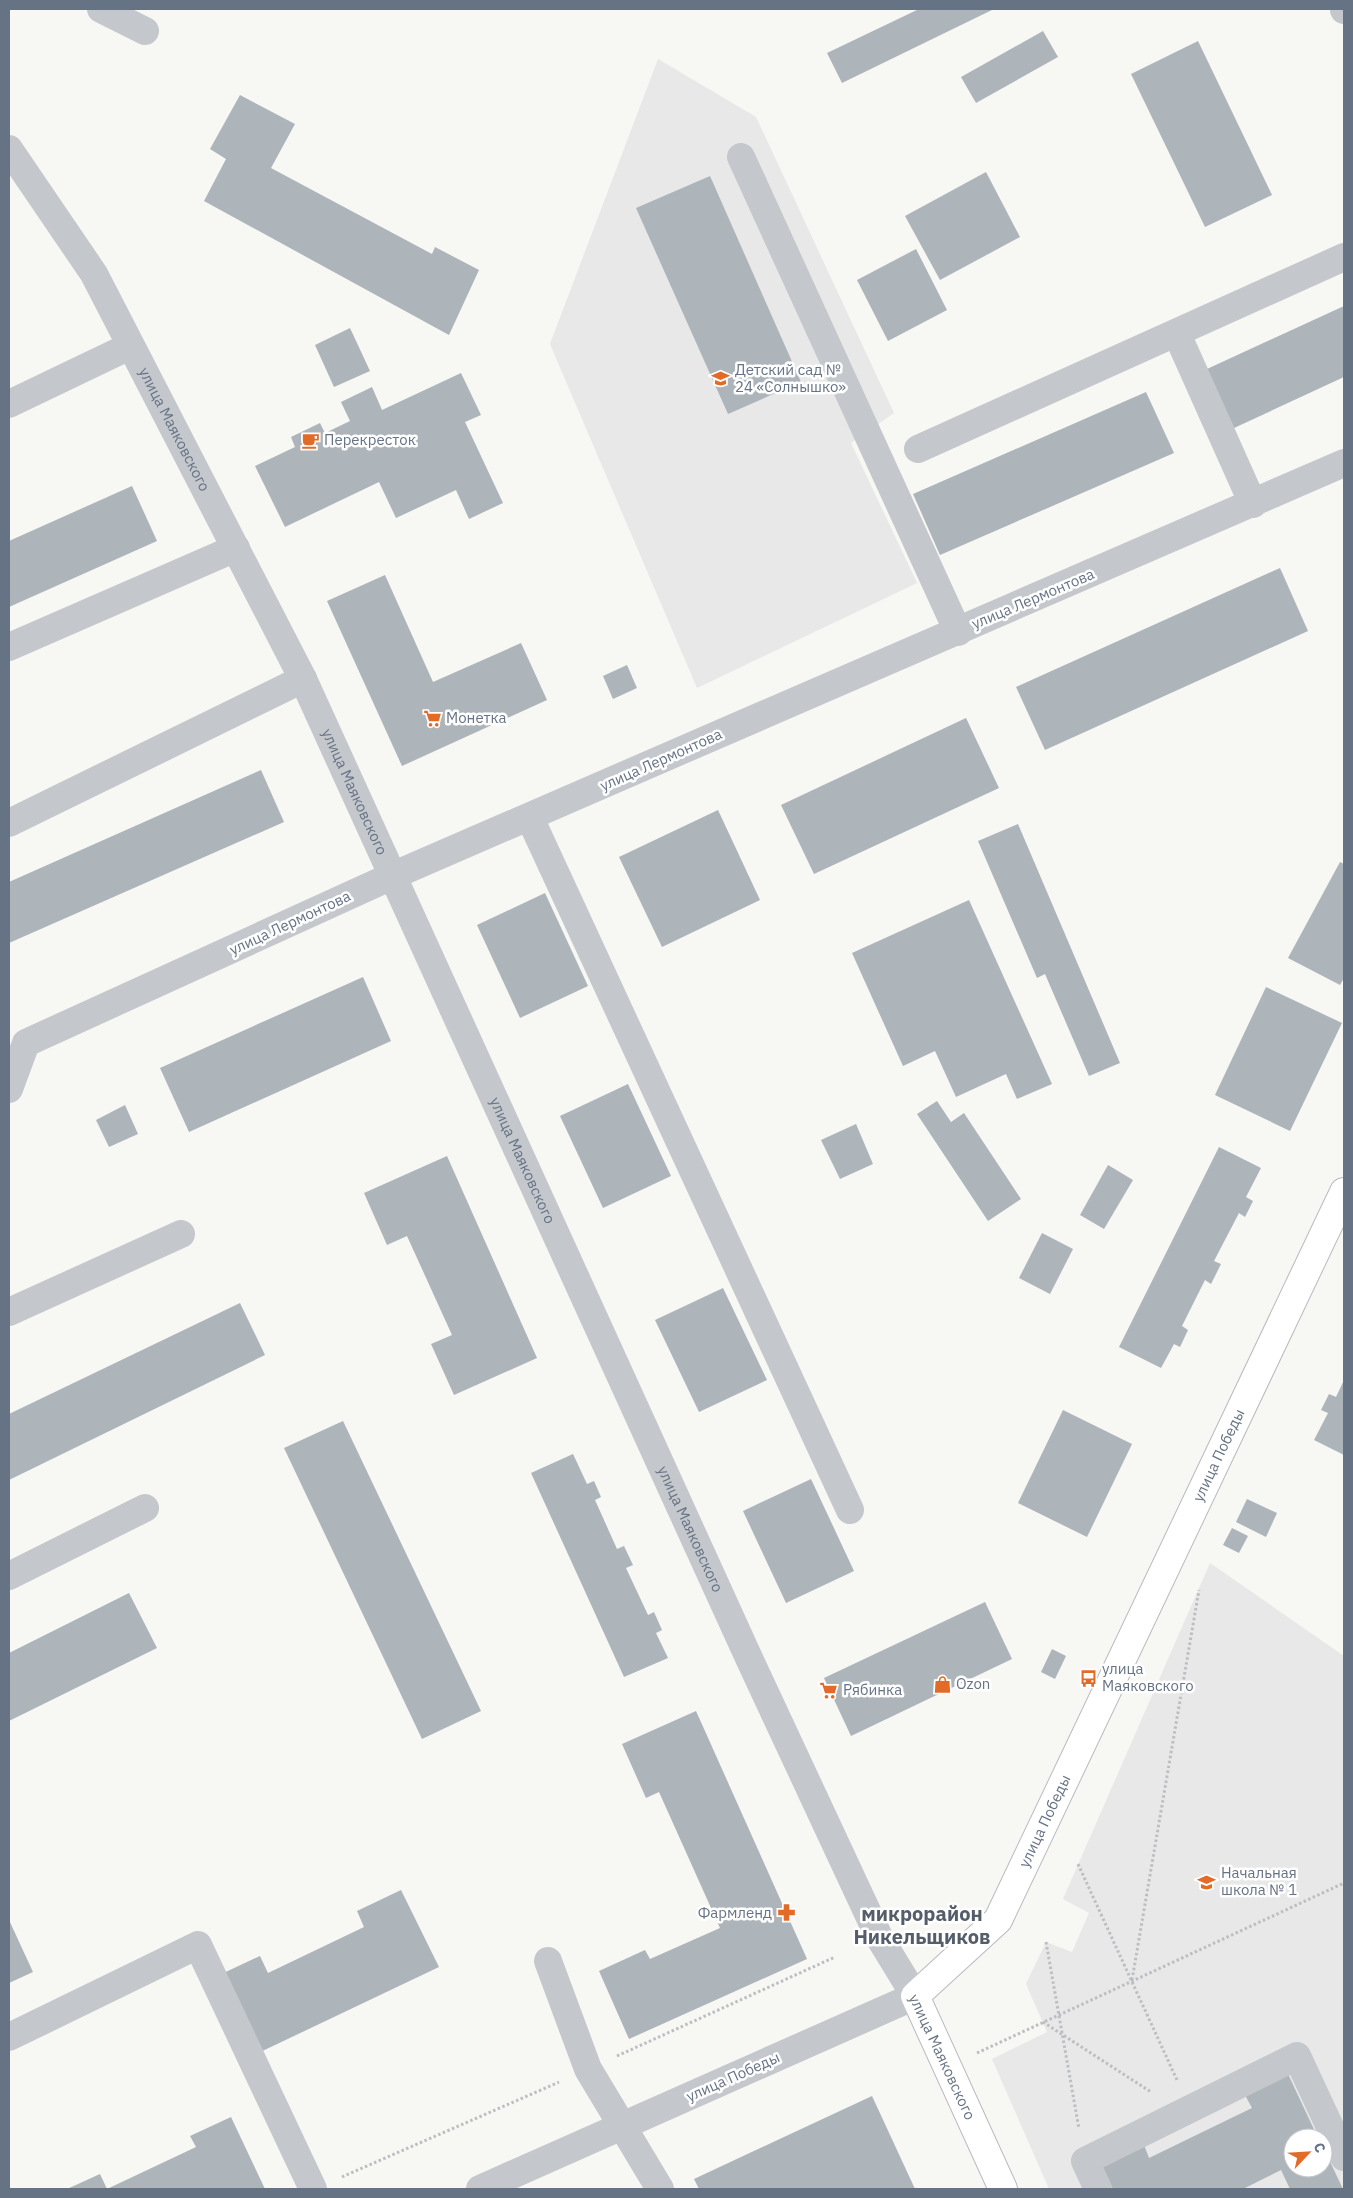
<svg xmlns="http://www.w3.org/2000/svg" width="1353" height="2198" font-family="'IBM Plex Sans',sans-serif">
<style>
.built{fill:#e7e8e7;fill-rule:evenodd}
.building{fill:#adb4ba}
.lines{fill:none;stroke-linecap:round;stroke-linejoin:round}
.major-casing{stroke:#b7babf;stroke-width:30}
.path{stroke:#bcbec1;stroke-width:3;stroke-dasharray:2.5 2.5;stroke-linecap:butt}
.minor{stroke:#c4c7cb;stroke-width:28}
.major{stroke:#fff;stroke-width:28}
.labels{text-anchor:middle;stroke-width:5;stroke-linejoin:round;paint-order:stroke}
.poi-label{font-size:15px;fill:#667385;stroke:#fff;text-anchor:start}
.street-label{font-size:15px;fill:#667385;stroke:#fff}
.district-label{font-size:20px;font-weight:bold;fill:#545d6a;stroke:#fff}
</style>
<rect width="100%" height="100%" fill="#f7f7f4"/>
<!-- built -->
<g class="built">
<polygon points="658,59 756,117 894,413 851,443 917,583 697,688 550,344"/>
<path d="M1210,1563L1344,1656V2189H1049L992,2059L1047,2032L1026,1984L1046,1942L1072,1952L1089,1913L1063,1899ZM1293,2138H1323V2168H1293Z"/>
</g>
<!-- building -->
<g class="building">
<polygon points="919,9 994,9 842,83 827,53"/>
<polygon points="1043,31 1058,57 976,103 961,77"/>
<polygon points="1198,41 1272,195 1205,227 1131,74"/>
<polygon points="240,95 295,124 271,168 432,254 435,247 479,270 449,335 204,201 226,159 210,149"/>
<polygon points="986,172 1020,237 940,280 905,216"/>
<polygon points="710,176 801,382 728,414 636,208"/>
<polygon points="916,249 947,310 888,341 857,280"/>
<polygon points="1344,306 1344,377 1234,428 1207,369"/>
<polygon points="350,328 370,371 334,387 315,345"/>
<polygon points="461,373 481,415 465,422 503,503 469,519 456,490 396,518 379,482 285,527 255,466 295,447 291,437 320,423 325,433 350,421 341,402 372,387 382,410"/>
<polygon points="1146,392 1174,453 940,555 913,494"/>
<polygon points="132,486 157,541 9,607 9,541"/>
<polygon points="1280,568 1308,631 1045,750 1016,687"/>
<polygon points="385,575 433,682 521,643 547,700 402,766 327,601"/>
<polygon points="627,665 637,688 613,699 603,676"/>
<polygon points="966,718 999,788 814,874 781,805"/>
<polygon points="261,770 284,822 9,943 9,882"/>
<polygon points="718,810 760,900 662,947 619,857"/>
<polygon points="1018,824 1120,1063 1089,1076 1045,974 1037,978 978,841"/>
<polygon points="1340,862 1344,864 1344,978 1340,985 1288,958"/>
<polygon points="545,893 588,986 520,1018 477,925"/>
<polygon points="969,900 1052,1084 1017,1099 1006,1074 956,1097 935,1051 903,1066 852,953"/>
<polygon points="363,977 391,1041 189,1132 160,1068"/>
<polygon points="1266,987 1342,1023 1290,1131 1215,1095"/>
<polygon points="628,1084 671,1176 603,1208 560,1116"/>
<polygon points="937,1101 951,1122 964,1113 1021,1199 988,1221 917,1114"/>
<polygon points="125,1105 138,1134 109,1147 96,1120"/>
<polygon points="856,1124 873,1164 840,1179 821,1140"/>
<polygon points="1219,1147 1261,1168 1246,1197 1253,1201 1245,1217 1239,1213 1214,1261 1221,1264 1211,1284 1205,1280 1182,1326 1188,1330 1180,1347 1174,1344 1161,1368 1119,1347"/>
<polygon points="447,1156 537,1358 454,1395 431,1344 452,1335 407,1236 387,1245 364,1193"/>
<polygon points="1108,1165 1133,1180 1104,1229 1080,1215"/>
<polygon points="1042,1233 1073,1249 1050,1294 1019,1278"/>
<polygon points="723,1288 767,1380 699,1412 655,1320"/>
<polygon points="240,1303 265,1355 9,1480 9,1414"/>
<polygon points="1344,1380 1344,1455 1314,1440 1328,1413 1321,1410 1329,1394 1336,1397"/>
<polygon points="1063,1410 1132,1444 1087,1537 1018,1503"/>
<polygon points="343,1421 481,1711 422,1739 284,1448"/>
<polygon points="573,1454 587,1484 594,1481 601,1497 595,1500 617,1549 624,1546 633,1565 626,1568 648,1615 654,1612 662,1630 656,1633 668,1658 624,1677 531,1473"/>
<polygon points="811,1479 854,1571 786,1603 743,1511"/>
<polygon points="1247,1499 1277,1513 1266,1537 1236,1522"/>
<polygon points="1232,1528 1248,1536 1239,1553 1223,1545"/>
<polygon points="129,1593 157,1648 9,1721 9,1653"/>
<polygon points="985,1602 1012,1659 851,1736 824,1678"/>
<polygon points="1052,1649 1066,1656 1055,1679 1041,1672"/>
<polygon points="696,1711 807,1959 629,2039 599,1971 645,1950 650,1959 720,1928 659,1792 646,1798 622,1744"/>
<polygon points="401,1890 439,1967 252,2056 215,1977 260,1956 268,1973 364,1927 357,1911"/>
<polygon points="9,1920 33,1972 9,1983"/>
<polygon points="1288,2074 1318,2138 1293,2138 1293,2168 1323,2168 1323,2147 1343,2189 1290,2189 1281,2170 1243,2189 1113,2189 1101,2166 1144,2145 1149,2158 1252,2108 1245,2095"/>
<polygon points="872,2096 915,2189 699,2189 694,2179"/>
<polygon points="231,2117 265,2189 67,2189 100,2174 107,2189 196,2147 190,2136"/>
</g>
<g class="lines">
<defs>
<g id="major">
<path id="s2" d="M1003,2189L915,1996L998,1920L1344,1192"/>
</g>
</defs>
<!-- major casing -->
<use href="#major" class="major-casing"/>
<!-- path -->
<g class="path">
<polyline points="1078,1864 1177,2080"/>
<polyline points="1046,1942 1079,2129"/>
<polyline points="1132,1980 1199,1590"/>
<polyline points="1043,2022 1151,2092"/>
<polyline points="977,2053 1344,1883"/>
<polyline points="617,2056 835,1957"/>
<polyline points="342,2177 559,2082"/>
</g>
<!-- minor -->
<g class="minor">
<polyline points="101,9 145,31"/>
<polyline points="1344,9 1344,10"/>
<path id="s1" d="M9,149L94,274L303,679L748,1656L879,1937L915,1996L480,2189"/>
<polyline points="741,157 958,632"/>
<polyline points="1177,334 1253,504"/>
<polyline points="9,404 130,346"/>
<polyline points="918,449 1344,257"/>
<polyline points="9,647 236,548"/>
<polyline points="530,818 850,1510"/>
<polyline points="9,823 303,679"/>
<polyline points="9,1089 26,1043 392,876 1344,463"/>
<polyline points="9,1312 181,1234"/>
<polyline points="9,1576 145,1508"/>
<polyline points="548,1961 588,2069 660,2189"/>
<polyline points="9,2037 198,1945 313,2189"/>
<polyline points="1098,2189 1085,2161 1297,2056 1344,2157"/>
</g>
<!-- major -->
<use href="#major" class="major"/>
</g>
<!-- icons -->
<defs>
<symbol id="school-bare" viewBox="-9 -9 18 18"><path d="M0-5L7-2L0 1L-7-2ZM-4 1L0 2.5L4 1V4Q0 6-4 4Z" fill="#e36b28" stroke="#fff" stroke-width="2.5" paint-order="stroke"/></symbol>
<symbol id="cafe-bare" viewBox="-9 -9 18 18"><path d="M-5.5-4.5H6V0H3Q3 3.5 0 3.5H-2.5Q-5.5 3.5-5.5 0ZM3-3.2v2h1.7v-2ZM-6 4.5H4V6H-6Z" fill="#e36b28" stroke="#fff" stroke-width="2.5" paint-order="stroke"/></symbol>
<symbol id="supermarket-bare" viewBox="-9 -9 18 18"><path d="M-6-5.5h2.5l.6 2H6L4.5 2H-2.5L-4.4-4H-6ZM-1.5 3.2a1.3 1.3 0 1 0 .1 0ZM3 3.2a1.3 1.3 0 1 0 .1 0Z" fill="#e36b28" stroke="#fff" stroke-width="2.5" paint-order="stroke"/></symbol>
<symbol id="bus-bare" viewBox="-9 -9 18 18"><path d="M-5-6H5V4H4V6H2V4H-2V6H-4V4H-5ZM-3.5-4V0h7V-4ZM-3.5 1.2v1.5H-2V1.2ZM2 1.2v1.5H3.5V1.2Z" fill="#e36b28" stroke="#fff" stroke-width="2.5" paint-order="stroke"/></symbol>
<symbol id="shop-bare" viewBox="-9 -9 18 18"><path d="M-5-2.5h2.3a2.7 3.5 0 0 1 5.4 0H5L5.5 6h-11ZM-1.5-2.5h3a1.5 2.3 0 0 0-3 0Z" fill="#e36b28" stroke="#fff" stroke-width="2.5" paint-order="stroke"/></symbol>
<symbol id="pharmacy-bare" viewBox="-9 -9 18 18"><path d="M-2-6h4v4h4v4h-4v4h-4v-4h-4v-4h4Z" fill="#e36b28" stroke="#fff" stroke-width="2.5" paint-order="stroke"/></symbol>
</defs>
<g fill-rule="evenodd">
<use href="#school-bare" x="708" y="366" width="25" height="25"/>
<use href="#cafe-bare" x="298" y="428" width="25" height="25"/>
<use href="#supermarket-bare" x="420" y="706" width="25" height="25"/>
<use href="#bus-bare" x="1076" y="1666" width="25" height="25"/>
<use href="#shop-bare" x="930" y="1672" width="25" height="25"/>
<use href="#supermarket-bare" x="816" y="1678" width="25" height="25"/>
<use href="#school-bare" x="1194" y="1870" width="25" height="25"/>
<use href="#pharmacy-bare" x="774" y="1900" width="25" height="25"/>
</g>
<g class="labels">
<!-- poi labels -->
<g class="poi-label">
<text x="735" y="375">Детский сад №<tspan x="735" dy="17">24 «Солнышко»</tspan></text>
<text x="324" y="445">Перекресток</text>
<text x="446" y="723">Монетка</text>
<text x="1102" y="1674">улица<tspan x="1102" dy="17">Маяковского</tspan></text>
<text x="956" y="1689">Ozon</text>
<text x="843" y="1695">Рябинка</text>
<text x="1221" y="1878">Начальная<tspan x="1221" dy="17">школа № 1</tspan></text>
<text x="772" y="1918" text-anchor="end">Фармленд</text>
</g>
<!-- street labels -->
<g class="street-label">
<text dy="5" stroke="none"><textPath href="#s1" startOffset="326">улица Маяковского</textPath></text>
<text transform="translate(1033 599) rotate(-23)" y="5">улица Лермонтова</text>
<text transform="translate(661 760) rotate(-24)" y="5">улица Лермонтова</text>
<text dy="5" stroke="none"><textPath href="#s1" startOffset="731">улица Маяковского</textPath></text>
<text transform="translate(290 923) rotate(-25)" y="5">улица Лермонтова</text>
<text dy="5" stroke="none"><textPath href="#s1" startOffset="1136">улица Маяковского</textPath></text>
<text dy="5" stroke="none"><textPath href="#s2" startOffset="839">улица Победы</textPath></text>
<text dy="5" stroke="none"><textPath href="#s1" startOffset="1541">улица Маяковского</textPath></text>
<text dy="5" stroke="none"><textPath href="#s2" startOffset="434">улица Победы</textPath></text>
<text transform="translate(942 2057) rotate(65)" y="5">улица Маяковского</text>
<text transform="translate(733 2077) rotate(-24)" y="5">улица Победы</text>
</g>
<!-- district labels -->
<g class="district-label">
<text x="922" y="1921">микрорайон<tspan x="922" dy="23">Никельщиков</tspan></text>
</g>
</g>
<!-- border -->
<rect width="1353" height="2198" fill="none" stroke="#667385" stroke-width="20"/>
<!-- north arrow -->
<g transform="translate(1308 2153) rotate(65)"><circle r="24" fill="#ffffff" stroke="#c2c7ce"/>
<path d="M0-4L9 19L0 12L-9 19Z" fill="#e36b28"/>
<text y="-8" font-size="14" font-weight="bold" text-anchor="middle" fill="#667385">С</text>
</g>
</svg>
